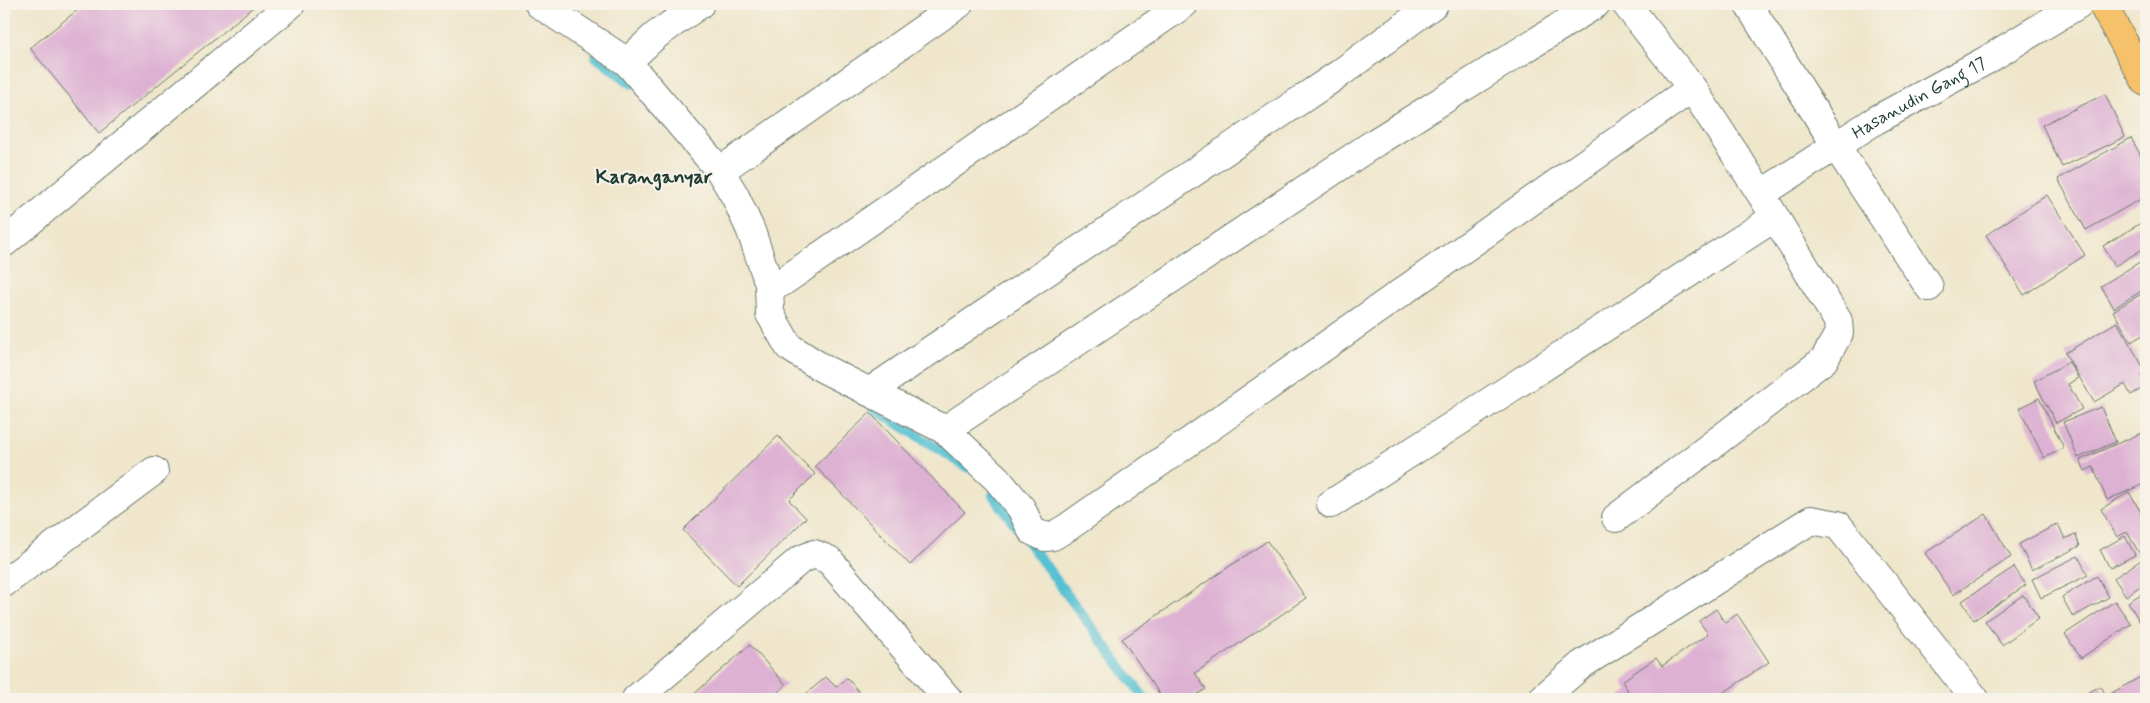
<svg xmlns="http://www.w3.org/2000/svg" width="2150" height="703" font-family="Mynerve,sans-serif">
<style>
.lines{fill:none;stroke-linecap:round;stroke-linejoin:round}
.stream{stroke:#57c1d3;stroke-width:10}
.building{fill:#ddb1d3}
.minor-casing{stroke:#687869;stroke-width:30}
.major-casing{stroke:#687869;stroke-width:30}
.minor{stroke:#fff;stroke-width:28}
.major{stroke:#f5c16b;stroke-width:28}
.labels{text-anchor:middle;stroke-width:4;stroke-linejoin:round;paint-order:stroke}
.street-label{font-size:18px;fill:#1f3d34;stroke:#f7f3e8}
.quarter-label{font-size:20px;font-weight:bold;fill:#1f3d34;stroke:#f7f3e8}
</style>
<rect width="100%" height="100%" fill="#f7f3e8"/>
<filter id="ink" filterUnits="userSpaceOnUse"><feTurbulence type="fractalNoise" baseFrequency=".02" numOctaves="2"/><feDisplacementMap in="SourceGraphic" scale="10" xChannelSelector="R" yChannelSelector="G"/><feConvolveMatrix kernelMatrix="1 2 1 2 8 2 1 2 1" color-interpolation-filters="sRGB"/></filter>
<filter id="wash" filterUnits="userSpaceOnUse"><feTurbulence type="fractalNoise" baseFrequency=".0096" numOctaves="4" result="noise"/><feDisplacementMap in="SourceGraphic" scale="20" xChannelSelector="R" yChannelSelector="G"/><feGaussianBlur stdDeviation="1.12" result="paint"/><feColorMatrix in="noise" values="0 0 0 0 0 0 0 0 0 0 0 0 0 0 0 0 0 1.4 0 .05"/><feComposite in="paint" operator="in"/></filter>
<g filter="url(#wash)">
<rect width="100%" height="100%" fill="#efe6cb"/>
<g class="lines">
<!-- stream -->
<g class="stream">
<polyline points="596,57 632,84"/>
<polyline points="873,408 969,468"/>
<polyline points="993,495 1145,699"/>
</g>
</g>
<g id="blocks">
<!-- building -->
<g class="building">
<polygon points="85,4 257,4 99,133 30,48"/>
<polygon points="2105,94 2125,137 2062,167 2042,125"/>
<polygon points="2131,138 2146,165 2146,196 2086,230 2058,179"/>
<polygon points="2047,195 2085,255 2024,295 1986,235"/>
<polygon points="2144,221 2146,225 2146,247 2115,266 2103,246"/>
<polygon points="2146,258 2146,288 2114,308 2101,286"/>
<polygon points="2146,291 2146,333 2131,342 2113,311"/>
<polygon points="2117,322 2146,372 2141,375 2146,386 2131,395 2125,384 2094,402 2065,353"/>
<polygon points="2069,362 2078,378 2068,384 2082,409 2056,423 2034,381"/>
<polygon points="2039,398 2064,448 2044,458 2019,408"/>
<polygon points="2101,407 2116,442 2078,458 2063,422"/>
<polygon points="870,413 965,512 910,565 815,466"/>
<polygon points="2146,431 2146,483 2107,500 2093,467 2085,471 2080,460"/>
<polygon points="778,436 815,474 789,500 806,518 737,586 683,530"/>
<polygon points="2129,492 2146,521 2146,553 2141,556 2127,532 2117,537 2101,509"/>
<polygon points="1986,514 2011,557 1953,595 1925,553"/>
<polygon points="2058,524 2065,539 2075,534 2080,546 2032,570 2019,544"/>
<polygon points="2125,536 2135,555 2110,568 2100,550"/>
<polygon points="1267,541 1306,598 1195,673 1206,689 1190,699 1163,699 1122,639"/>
<polygon points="2078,556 2088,575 2041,598 2032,579"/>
<polygon points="2141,560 2146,568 2146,582 2126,596 2114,578"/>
<polygon points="2014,567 2026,585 1974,620 1962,601"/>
<polygon points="2097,576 2109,597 2073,617 2062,597"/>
<polygon points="2146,591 2146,618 2140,622 2128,602"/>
<polygon points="2023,595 2039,618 2002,645 1985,621"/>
<polygon points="2115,601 2131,624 2081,658 2065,634"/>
<polygon points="1716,609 1725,623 1737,614 1769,662 1714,699 1616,699 1628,691 1622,681 1656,658 1662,666 1708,634 1699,621"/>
<polygon points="750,645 786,685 770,699 696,699 693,695"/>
<polygon points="2146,674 2146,699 2075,699 2101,686 2106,696"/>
<polygon points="826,677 836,687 847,678 865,699 800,699"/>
</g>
</g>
</g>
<g filter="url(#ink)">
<use href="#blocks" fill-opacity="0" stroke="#687869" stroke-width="1"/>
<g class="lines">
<defs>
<g id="minor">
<polyline points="539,4 627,62 720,171 735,196 751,231 769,284 770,314 789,347 822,368 945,430 997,479 1021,508 1032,531 1045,537 1053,536 1068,527 1692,88"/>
<polyline points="1748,4 1836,146 1929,287"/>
<polyline points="627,62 655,36 700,4"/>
<polyline points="720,171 959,4"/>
<path id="s1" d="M1761,194L1876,120L1985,61L2079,4"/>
<polyline points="4,243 291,4"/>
<polyline points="769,284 781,283 1184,4"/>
<polyline points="869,392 1339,74 1434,4"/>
<polyline points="945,430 1376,142 1596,4"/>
<polyline points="1331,504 1774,218"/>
<polyline points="1616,518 1824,360 1839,333 1838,321 1761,194 1692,88 1626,4"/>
<polyline points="4,583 154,471"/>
<polyline points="636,699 800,560 814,554 829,560 948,699"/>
<polyline points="1542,699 1581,665 1811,520 1838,525 1975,699"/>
</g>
<polyline id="major" points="2102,4 2146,82"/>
</defs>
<!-- minor casing -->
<use href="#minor" class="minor-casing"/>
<!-- major casing -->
<use href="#major" class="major-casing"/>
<!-- minor -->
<use href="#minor" class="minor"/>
<!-- major -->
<use href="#major" class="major"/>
</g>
</g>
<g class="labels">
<!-- street labels -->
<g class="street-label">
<text dy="6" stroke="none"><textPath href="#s1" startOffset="185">Hasanudin Gang 17</textPath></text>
</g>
<!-- quarter labels -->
<g class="quarter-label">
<text x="654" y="183">Karanganyar</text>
</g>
</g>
<!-- margin -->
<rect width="2150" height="703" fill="none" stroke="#f7f3e8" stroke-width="20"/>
</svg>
